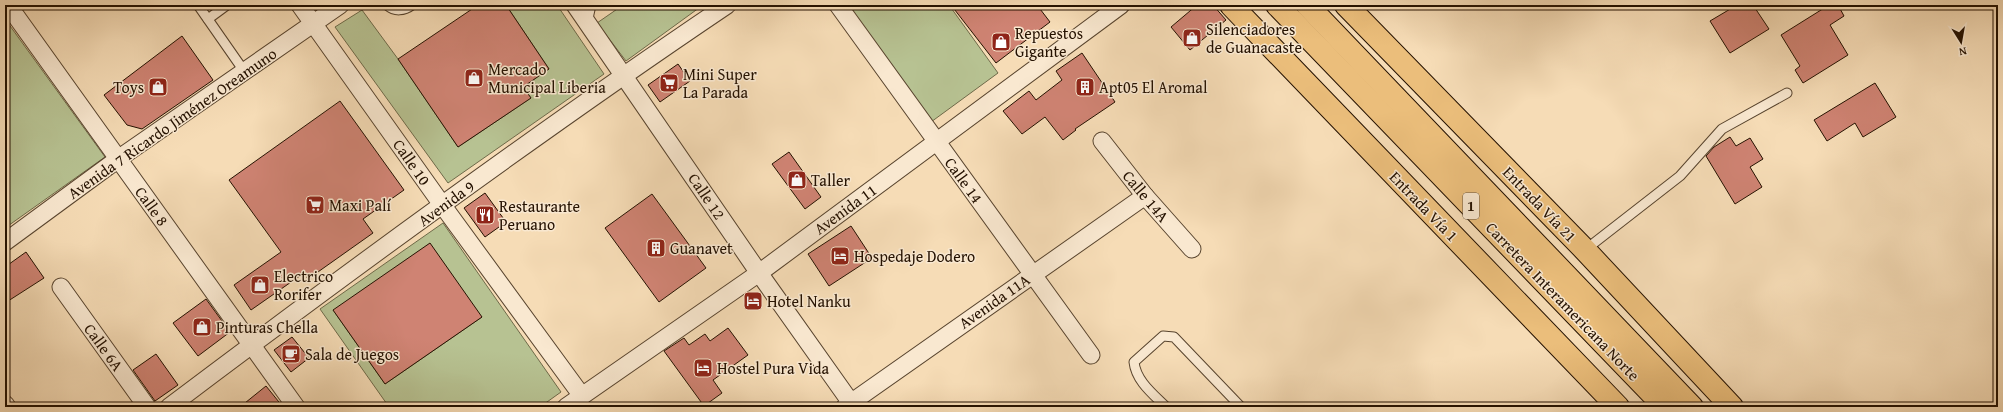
<svg xmlns="http://www.w3.org/2000/svg" width="2003" height="412" font-family="'Gentium Book Plus',serif">
<style>
.green{fill:#b7c292;stroke:#6e6a49;fill-rule:evenodd}
.building{fill:#cf8373;stroke:#241100}
.lines{fill:none;stroke-linecap:round;stroke-linejoin:round}
.lane-casing{stroke:#58442e;stroke-width:11}
.street-casing{stroke:#58442e;stroke-width:19}
.primary-casing{stroke:#241100;stroke-width:24}
.highway-casing{stroke:#241100;stroke-width:24}
.lane{stroke:#f9e8d0;stroke-width:9}
.street{stroke:#f9e8d0;stroke-width:17}
.primary{stroke:#ebbe7b;stroke-width:22}
.highway{stroke:#ebbe7b;stroke-width:22}
.labels{text-anchor:middle;stroke-width:3;stroke-linejoin:round;paint-order:stroke}
.shield{fill:#f9e8d0;stroke:#64523e;stroke-width:1}
.shield-label{font-size:15px;font-weight:bold;fill:#241100}
.poi-label{font-size:16px;fill:#241100;stroke:#f9e8d0;text-anchor:start}
.street-label{font-size:16px;fill:#241100;stroke:#f9e8d0}
</style>
<rect width="100%" height="100%" fill="#f6dcb6"/>
<filter id="stains"><feTurbulence type="fractalNoise" baseFrequency=".005" numOctaves="4"/><feColorMatrix values="0 0 0 0 .2 0 0 0 0 .09 0 0 0 0 .02 0 0 0 .5 -.17"/></filter>
<radialGradient id="worn" r=".72"><stop offset=".6" stop-color="#630" stop-opacity="0"/><stop offset="1" stop-color="#630" stop-opacity=".3"/></radialGradient>
<!-- green -->
<g class="green">
<polygon points="506,5 557,5 604,74 448,183 335,27 362,10 398,59 458,147 531,98 523,87 549,69"/>
<polygon points="623,5 703,5 626,61 597,23"/>
<polygon points="847,5 949,5 998,73 931,122"/>
<polygon points="5,19 105,157 5,228"/>
<path d="M443,223L561,392L540,407H389L320,309ZM333,310L482,317L385,384Z"/>
</g>
<!-- building -->
<g class="building">
<polygon points="478,5 506,5 549,69 523,87 531,98 458,147 398,59"/>
<polygon points="951,5 1037,5 1050,22 996,63"/>
<polygon points="1197,5 1213,5 1226,20 1190,50 1171,27"/>
<polygon points="1737,5 1753,5 1769,29 1730,53 1710,21"/>
<polygon points="1829,5 1838,5 1844,16 1830,25 1848,55 1803,83 1795,70 1800,66 1781,35"/>
<polygon points="182,36 213,80 142,129 127,125 104,95"/>
<polygon points="1082,53 1115,102 1075,129 1076,130 1063,140 1045,117 1022,134 1003,111 1029,91 1036,100 1062,80 1056,71"/>
<polygon points="678,64 690,81 660,102 648,85"/>
<polygon points="1875,83 1896,117 1863,137 1855,123 1827,141 1814,120"/>
<polygon points="340,101 404,190 363,219 373,233 308,279 304,273 251,310 234,285 281,252 229,180"/>
<polygon points="1730,137 1736,146 1750,138 1763,159 1750,167 1762,187 1735,204 1706,156 1714,147"/>
<polygon points="789,152 821,197 805,209 772,164"/>
<polygon points="485,193 506,222 485,237 464,208"/>
<polygon points="652,194 706,268 659,302 605,228"/>
<polygon points="851,226 872,258 829,286 808,254"/>
<polygon points="430,243 482,317 385,384 333,310"/>
<polygon points="26,252 44,278 5,303 5,267"/>
<polygon points="206,299 230,332 198,356 173,323"/>
<polygon points="728,328 748,355 713,380 722,393 704,406 664,351 684,338 689,345 705,334 710,341"/>
<polygon points="292,337 309,358 291,372 274,350"/>
<polygon points="156,354 178,385 155,401 133,370"/>
<polygon points="266,386 283,407 240,407"/>
</g>
<g class="lines">
<defs>
<g id="lane">
<polyline points="198,5 244,71"/>
<path d="M387,5C395,12 404,11 412,5"/>
<polyline points="208,19 227,5"/>
<polyline points="587,23 591,5"/>
<polyline points="1585,250 1680,176 1722,129 1787,93"/>
<path d="M1166,407C1153,394 1136,381 1134,362L1163,336L1174,337L1241,407"/>
</g>
<g id="street">
<polyline points="8,5 296,407"/>
<polyline points="300,5 443,206 582,396"/>
<polyline points="575,5 759,273 854,407"/>
<polyline points="838,5 1091,355"/>
<polyline points="1102,141 1145,196 1192,249"/>
<polyline points="5,242 118,159 340,5"/>
<polyline points="61,287 147,407"/>
<polyline points="5,404 7,407"/>
<path d="M169,407C352,269 537,133 727,5"/>
<polyline points="566,407 759,273 1121,5"/>
<polyline points="845,407 1145,196"/>
</g>
<g id="primary">
<polyline points="1231,5 1618,407"/>
<polyline points="1346,5 1585,250 1732,407"/>
</g>
<g id="highway">
<polyline points="1277,5 1665,407"/>
<polyline points="1307,5 1692,407"/>
</g>
</defs>
<!-- lane casing -->
<use href="#lane" class="lane-casing"/>
<!-- street casing -->
<use href="#street" class="street-casing"/>
<!-- primary casing -->
<use href="#primary" class="primary-casing"/>
<!-- highway casing -->
<use href="#highway" class="highway-casing"/>
<!-- lane -->
<use href="#lane" class="lane"/>
<!-- street -->
<use href="#street" class="street"/>
<!-- primary -->
<use href="#primary" class="primary"/>
<!-- highway -->
<use href="#highway" class="highway"/>
</g>
<!-- icons -->
<defs>
<symbol id="shop-square" viewBox="-11 -11 22 22"><rect x="-9" y="-9" width="18" height="18" rx="4" fill="#8f2418" stroke="#f9e8d0"/><path d="M-5-2.5h2.3a2.7 3.5 0 0 1 5.4 0H5L5.5 6h-11ZM-1.5-2.5h3a1.5 2.3 0 0 0-3 0Z" fill="#fff"/></symbol>
<symbol id="supermarket-square" viewBox="-11 -11 22 22"><rect x="-9" y="-9" width="18" height="18" rx="4" fill="#8f2418" stroke="#f9e8d0"/><path d="M-6-5.5h2.5l.6 2H6L4.5 2H-2.5L-4.4-4H-6ZM-1.5 3.2a1.3 1.3 0 1 0 .1 0ZM3 3.2a1.3 1.3 0 1 0 .1 0Z" fill="#fff"/></symbol>
<symbol id="building-square" viewBox="-11 -11 22 22"><rect x="-9" y="-9" width="18" height="18" rx="4" fill="#8f2418" stroke="#f9e8d0"/><path d="M-4-6H4V6H1V3H-1V6H-4ZM-2.5-4.3h1.7v1.8h-1.7ZM.8-4.3h1.7v1.8H.8ZM-2.5-1h1.7V.8h-1.7ZM.8-1h1.7V.8H.8Z" fill="#fff"/></symbol>
<symbol id="restaurant-square" viewBox="-11 -11 22 22"><rect x="-9" y="-9" width="18" height="18" rx="4" fill="#8f2418" stroke="#f9e8d0"/><path d="M-5-6h1v4h1v-4h1v4h1v-4h1v5L-1.5 .5V6h-2V.5L-5-1ZM5-6V6H3V1.5H1.5Q1.5-4 5-6Z" fill="#fff"/></symbol>
<symbol id="hotel-square" viewBox="-11 -11 22 22"><rect x="-9" y="-9" width="18" height="18" rx="4" fill="#8f2418" stroke="#f9e8d0"/><path d="M-6-4.5h1.5V1H6V5H4.5V3h-9V5H-6ZM-4 0a1.8 1.8 0 1 1 3.6 0ZM.5 0V-2.5h3Q6-2.5 6 0Z" fill="#fff"/></symbol>
<symbol id="cafe-square" viewBox="-11 -11 22 22"><rect x="-9" y="-9" width="18" height="18" rx="4" fill="#8f2418" stroke="#f9e8d0"/><path d="M-5.5-4.5H6V0H3Q3 3.5 0 3.5H-2.5Q-5.5 3.5-5.5 0ZM3-3.2v2h1.7v-2ZM-6 4.5H4V6H-6Z" fill="#fff"/></symbol>
</defs>
<g fill-rule="evenodd">
<use href="#shop-square" x="1181" y="27" width="22" height="22"/>
<use href="#shop-square" x="990" y="31" width="22" height="22"/>
<use href="#shop-square" x="463" y="67" width="22" height="22"/>
<use href="#supermarket-square" x="658" y="72" width="22" height="22"/>
<use href="#shop-square" x="147" y="76" width="22" height="22"/>
<use href="#building-square" x="1074" y="76" width="22" height="22"/>
<use href="#shop-square" x="786" y="169" width="22" height="22"/>
<use href="#supermarket-square" x="304" y="194" width="22" height="22"/>
<use href="#restaurant-square" x="474" y="204" width="22" height="22"/>
<use href="#building-square" x="645" y="237" width="22" height="22"/>
<use href="#hotel-square" x="829" y="245" width="22" height="22"/>
<use href="#shop-square" x="249" y="274" width="22" height="22"/>
<use href="#hotel-square" x="742" y="290" width="22" height="22"/>
<use href="#shop-square" x="191" y="316" width="22" height="22"/>
<use href="#cafe-square" x="280" y="343" width="22" height="22"/>
<use href="#hotel-square" x="692" y="357" width="22" height="22"/>
</g>
<g class="labels">
<!-- shield labels -->
<rect class="shield" x="1463" y="193" width="16" height="26" rx="3"/>
<g class="shield-label">
<text x="1471" y="211">1</text>
</g>
<!-- poi labels -->
<g class="poi-label">
<text x="1206" y="35">Silenciadores<tspan x="1206" dy="18">de Guanacaste</tspan></text>
<text x="1015" y="39">Repuestos<tspan x="1015" dy="18">Gigante</tspan></text>
<text x="488" y="75">Mercado<tspan x="488" dy="18">Municipal Liberia</tspan></text>
<text x="683" y="80">Mini Super<tspan x="683" dy="18">La Parada</tspan></text>
<text x="144" y="93" text-anchor="end">Toys</text>
<text x="1099" y="93">Apt05 El Aromal</text>
<text x="811" y="186">Taller</text>
<text x="329" y="211">Maxi Palí</text>
<text x="499" y="212">Restaurante<tspan x="499" dy="18">Peruano</tspan></text>
<text x="670" y="254">Guanavet</text>
<text x="854" y="262">Hospedaje Dodero</text>
<text x="274" y="282">Electrico<tspan x="274" dy="18">Rorifer</tspan></text>
<text x="767" y="307">Hotel Nanku</text>
<text x="216" y="333">Pinturas Chella</text>
<text x="305" y="360">Sala de Juegos</text>
<text x="717" y="374">Hostel Pura Vida</text>
</g>
<!-- street labels -->
<g class="street-label">
<text transform="translate(172 123) rotate(-35)" y="6">Avenida 7 Ricardo Jiménez Oreamuno</text>
<text transform="translate(412 162) rotate(55)" y="6">Calle 10</text>
<text transform="translate(964 180) rotate(54)" y="6">Calle 14</text>
<text transform="translate(707 196) rotate(56)" y="6">Calle 12</text>
<text transform="translate(1146 196) rotate(50)" y="6">Calle 14A</text>
<text transform="translate(446 203) rotate(-36)" y="6">Avenida 9</text>
<text transform="translate(1540 204) rotate(46)" y="6">Entrada Vía 21</text>
<text transform="translate(152 206) rotate(54)" y="6">Calle 8</text>
<text transform="translate(1424 206) rotate(46)" y="6">Entrada Vía 1</text>
<text transform="translate(845 209) rotate(-36)" y="6">Avenida 11</text>
<text transform="translate(994 301) rotate(-35)" y="6">Avenida 11A</text>
<text transform="translate(1563 301) rotate(46)" y="6">Carretera Interamericana Norte</text>
<text transform="translate(104 347) rotate(54)" y="6">Calle 6A</text>
</g>
</g>
<!-- margin -->
<rect width="2003" height="412" fill="none" stroke="#f6dcb6" stroke-width="20"/>
<rect x="6" y="6" width="1991" height="400" fill="none" stroke="#241100" stroke-width="2"/>
<rect x="10" y="10" width="1983" height="392" fill="none" stroke="#241100"/>
<!-- north arrow -->
<g transform="translate(1961 42) rotate(169)" stroke="#f9e8d0" stroke-width="3" paint-order="stroke">
<path d="M0-3L7 15L0 10L-7 15Z" fill="#241100"/>
<text y="-6" font-size="11" font-weight="bold" text-anchor="middle" fill="#241100">N</text>
</g>
<rect width="100%" height="100%" filter="url(#stains)"/>
<rect width="100%" height="100%" fill="url(#worn)"/>
</svg>
